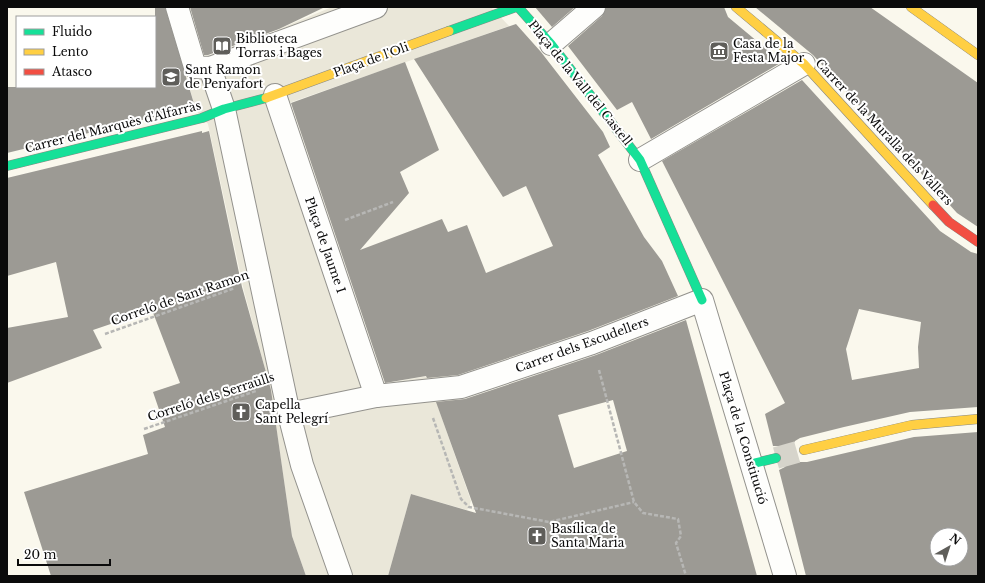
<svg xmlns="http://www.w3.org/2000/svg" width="985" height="583" font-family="'Libre Baskerville',serif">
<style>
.plaza{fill:#eae7d9}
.building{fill:#9c9a94;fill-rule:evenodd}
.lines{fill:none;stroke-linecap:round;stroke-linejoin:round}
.secondary-tunnel{stroke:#d6d4cb;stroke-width:22;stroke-dasharray:22 11;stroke-linecap:butt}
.street-casing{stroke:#93928d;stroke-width:24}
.fast-casing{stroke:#898883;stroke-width:10}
.slow-casing{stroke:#898883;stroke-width:10}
.jam-casing{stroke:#898883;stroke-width:10}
.path{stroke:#b7b7b5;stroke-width:2.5;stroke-dasharray:4 2;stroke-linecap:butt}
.street{stroke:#fefefc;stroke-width:22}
.fast{stroke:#16e098;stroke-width:9}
.slow{stroke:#ffcf43;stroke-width:9}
.jam{stroke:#f24e42;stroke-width:9}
.labels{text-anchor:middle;stroke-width:4;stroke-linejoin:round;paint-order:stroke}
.poi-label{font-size:12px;fill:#0b0b0b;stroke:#fff;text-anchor:start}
.street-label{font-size:12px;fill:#0b0b0b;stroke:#fff}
</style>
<rect width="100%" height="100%" fill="#faf8ed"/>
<!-- plaza -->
<polygon class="plaza" points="332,7 491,7 509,26 286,104 381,384 446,373 450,383 465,397 438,407 471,501 469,507 467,510 411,494 388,576 306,576 292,536 271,391 244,291 208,124 196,110 183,66 206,65 284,27"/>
<!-- building -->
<g class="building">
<polygon points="155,7 165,7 195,107 7,153 7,87 155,87"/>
<polygon points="190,7 325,7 279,29 208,55 204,55"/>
<polygon points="535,7 575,7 552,27"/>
<polygon points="606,7 724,7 728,17 782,62 651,139 632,102 617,110 568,46 602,16"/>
<polygon points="755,7 870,7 978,83 978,227 957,213 813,55"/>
<polygon points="516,24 541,52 603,132 610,147 598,155 644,237 662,261 678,296 588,331 458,375 427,378 426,376 385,383 291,103 405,62 439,150 400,172 409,193 360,250 442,219 448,232 467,225 486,273 553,246 526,186 503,197 414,59"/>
<path d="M802,80L940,231L971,252L978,254V407L910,412L844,427L800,438L795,441L792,446V454L795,459L800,462H807L914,437L978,432V576H806L779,470L785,467L788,462V455L785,449L780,446H773L765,414L785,403L662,161ZM859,309L921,322L918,347L919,368L852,380L846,349ZM937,535H961V559H937Z"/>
<polygon points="202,131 202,133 209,131 242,287 271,390 292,536 306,576 51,576 24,492 148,454 143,435 165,427 153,392 180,383 152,310 93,330 102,348 7,383 7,328 68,317 56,262 7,276 7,178"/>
<path d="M686,320L757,576H388L411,494L476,513L436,402L465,399L596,355ZM613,400L627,451L574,468L558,415Z"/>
</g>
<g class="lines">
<!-- secondary-tunnel -->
<polyline class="secondary-tunnel" points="776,458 804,450"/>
<defs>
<g id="street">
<polyline points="177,7 195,67 210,68 224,109 289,414 302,465 341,576"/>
<polyline points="551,44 594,7"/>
<polyline points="210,68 376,7"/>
<polyline points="275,95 376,396"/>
<polyline points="640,160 804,64"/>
<polyline points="289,414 376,396 461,387 592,343 702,300 785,576"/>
</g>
<g id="fast">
<polyline points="518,7 551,44 640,160 702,300"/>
<polyline points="449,31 516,7"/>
<polyline points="7,166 202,118 224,109 266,98"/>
<polyline points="751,464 776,458"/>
</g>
<g id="slow">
<polyline points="736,7 804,64 933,205"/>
<polyline points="911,7 978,55"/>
<polyline points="266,98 449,31"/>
<polyline points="804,450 912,425 978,419"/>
</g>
<polyline id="jam" points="933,205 949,222 978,242"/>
</defs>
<!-- street casing -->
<use href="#street" class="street-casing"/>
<!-- fast casing -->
<use href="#fast" class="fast-casing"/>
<!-- slow casing -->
<use href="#slow" class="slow-casing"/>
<!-- jam casing -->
<use href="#jam" class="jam-casing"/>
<!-- path -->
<g class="path">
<polyline points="345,220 393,202"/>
<polyline points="105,334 235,288"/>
<polyline points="599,370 634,502 643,513 678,519 681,536 676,543 686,576"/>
<polyline points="433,418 461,499 469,507 549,522 634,502"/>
<polyline points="144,429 256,391"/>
</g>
<!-- street -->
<use href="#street" class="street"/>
<!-- fast -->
<use href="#fast" class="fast"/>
<!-- slow -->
<use href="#slow" class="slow"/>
<!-- jam -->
<use href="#jam" class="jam"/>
</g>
<!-- icons -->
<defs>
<symbol id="library-square" viewBox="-11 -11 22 22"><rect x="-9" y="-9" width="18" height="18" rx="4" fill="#5f5e5a" stroke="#fff"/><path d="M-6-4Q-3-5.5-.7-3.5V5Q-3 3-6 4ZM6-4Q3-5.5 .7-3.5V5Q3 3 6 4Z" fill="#fff"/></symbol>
<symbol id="museum-square" viewBox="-11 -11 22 22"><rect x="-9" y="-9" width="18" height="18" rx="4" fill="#5f5e5a" stroke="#fff"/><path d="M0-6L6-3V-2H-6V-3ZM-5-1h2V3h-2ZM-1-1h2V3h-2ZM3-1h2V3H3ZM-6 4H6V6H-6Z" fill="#fff"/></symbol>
<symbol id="school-square" viewBox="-11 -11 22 22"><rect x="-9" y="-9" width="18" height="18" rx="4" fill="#5f5e5a" stroke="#fff"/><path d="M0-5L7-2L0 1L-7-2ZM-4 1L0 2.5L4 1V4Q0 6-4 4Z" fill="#fff"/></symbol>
<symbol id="church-square" viewBox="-11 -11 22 22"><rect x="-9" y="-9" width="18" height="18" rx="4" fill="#5f5e5a" stroke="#fff"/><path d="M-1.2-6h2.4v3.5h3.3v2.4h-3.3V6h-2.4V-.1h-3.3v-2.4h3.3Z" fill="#fff"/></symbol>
</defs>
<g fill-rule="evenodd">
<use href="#library-square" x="211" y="35" width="22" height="22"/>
<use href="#museum-square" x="708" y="40" width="22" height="22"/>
<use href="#school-square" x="160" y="66" width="22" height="22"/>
<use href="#church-square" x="230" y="401" width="22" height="22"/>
<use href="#church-square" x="526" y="525" width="22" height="22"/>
</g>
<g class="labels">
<!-- poi labels -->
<g class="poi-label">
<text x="236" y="43">Biblioteca<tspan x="236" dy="14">Torras i Bages</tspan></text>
<text x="733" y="48">Casa de la<tspan x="733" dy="14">Festa Major</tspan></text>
<text x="185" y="74">Sant Ramon<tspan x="185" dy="14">de Penyafort</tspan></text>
<text x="255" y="409">Capella<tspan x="255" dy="14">Sant Pelegrí</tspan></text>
<text x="551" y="533">Basílica de<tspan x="551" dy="14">Santa Maria</tspan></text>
</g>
<!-- street labels -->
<g class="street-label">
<text transform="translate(371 60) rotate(-20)" y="4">Plaça de l'Oli</text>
<text transform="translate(580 83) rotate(51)" y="4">Plaça de la Vall del Castell</text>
<text transform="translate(113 127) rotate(-14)" y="4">Carrer del Marquès d'Alfarràs</text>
<text transform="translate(884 132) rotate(47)" y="4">Carrer de la Muralla dels Vallers</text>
<text transform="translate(325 245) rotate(71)" y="4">Plaça de Jaume I</text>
<text transform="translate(180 298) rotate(-19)" y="4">Correló de Sant Ramon</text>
<text transform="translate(582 345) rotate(-20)" y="4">Carrer dels Escudellers</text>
<text transform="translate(211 397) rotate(-18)" y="4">Correló dels Serraülls</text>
<text transform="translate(743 438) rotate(73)" y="4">Plaça de la Constitució</text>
</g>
</g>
<!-- border -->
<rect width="985" height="583" fill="none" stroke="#0b0b0b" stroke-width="16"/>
<!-- legend -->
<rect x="16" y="16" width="140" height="72" fill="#ffffff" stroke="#9d9d9d"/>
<rect x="24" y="29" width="20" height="6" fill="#16e098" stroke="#9d9d9d"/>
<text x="52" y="36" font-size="12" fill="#0b0b0b">Fluido</text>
<rect x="24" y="49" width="20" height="6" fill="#ffcf43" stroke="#9d9d9d"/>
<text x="52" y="56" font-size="12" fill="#0b0b0b">Lento</text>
<rect x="24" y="69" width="20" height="6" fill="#f24e42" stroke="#9d9d9d"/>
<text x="52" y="76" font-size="12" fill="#0b0b0b">Atasco</text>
<!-- north arrow -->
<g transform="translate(949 547) rotate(39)"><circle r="19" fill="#ffffff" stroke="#9d9d9d"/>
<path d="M0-3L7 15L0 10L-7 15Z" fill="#5f5e5a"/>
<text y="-6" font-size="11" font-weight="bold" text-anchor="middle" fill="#0b0b0b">N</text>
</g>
<!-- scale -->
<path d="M18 559v6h92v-6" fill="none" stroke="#0b0b0b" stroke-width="2"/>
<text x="24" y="559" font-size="12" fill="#0b0b0b" stroke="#ffffff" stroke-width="3" paint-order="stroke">20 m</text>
</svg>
